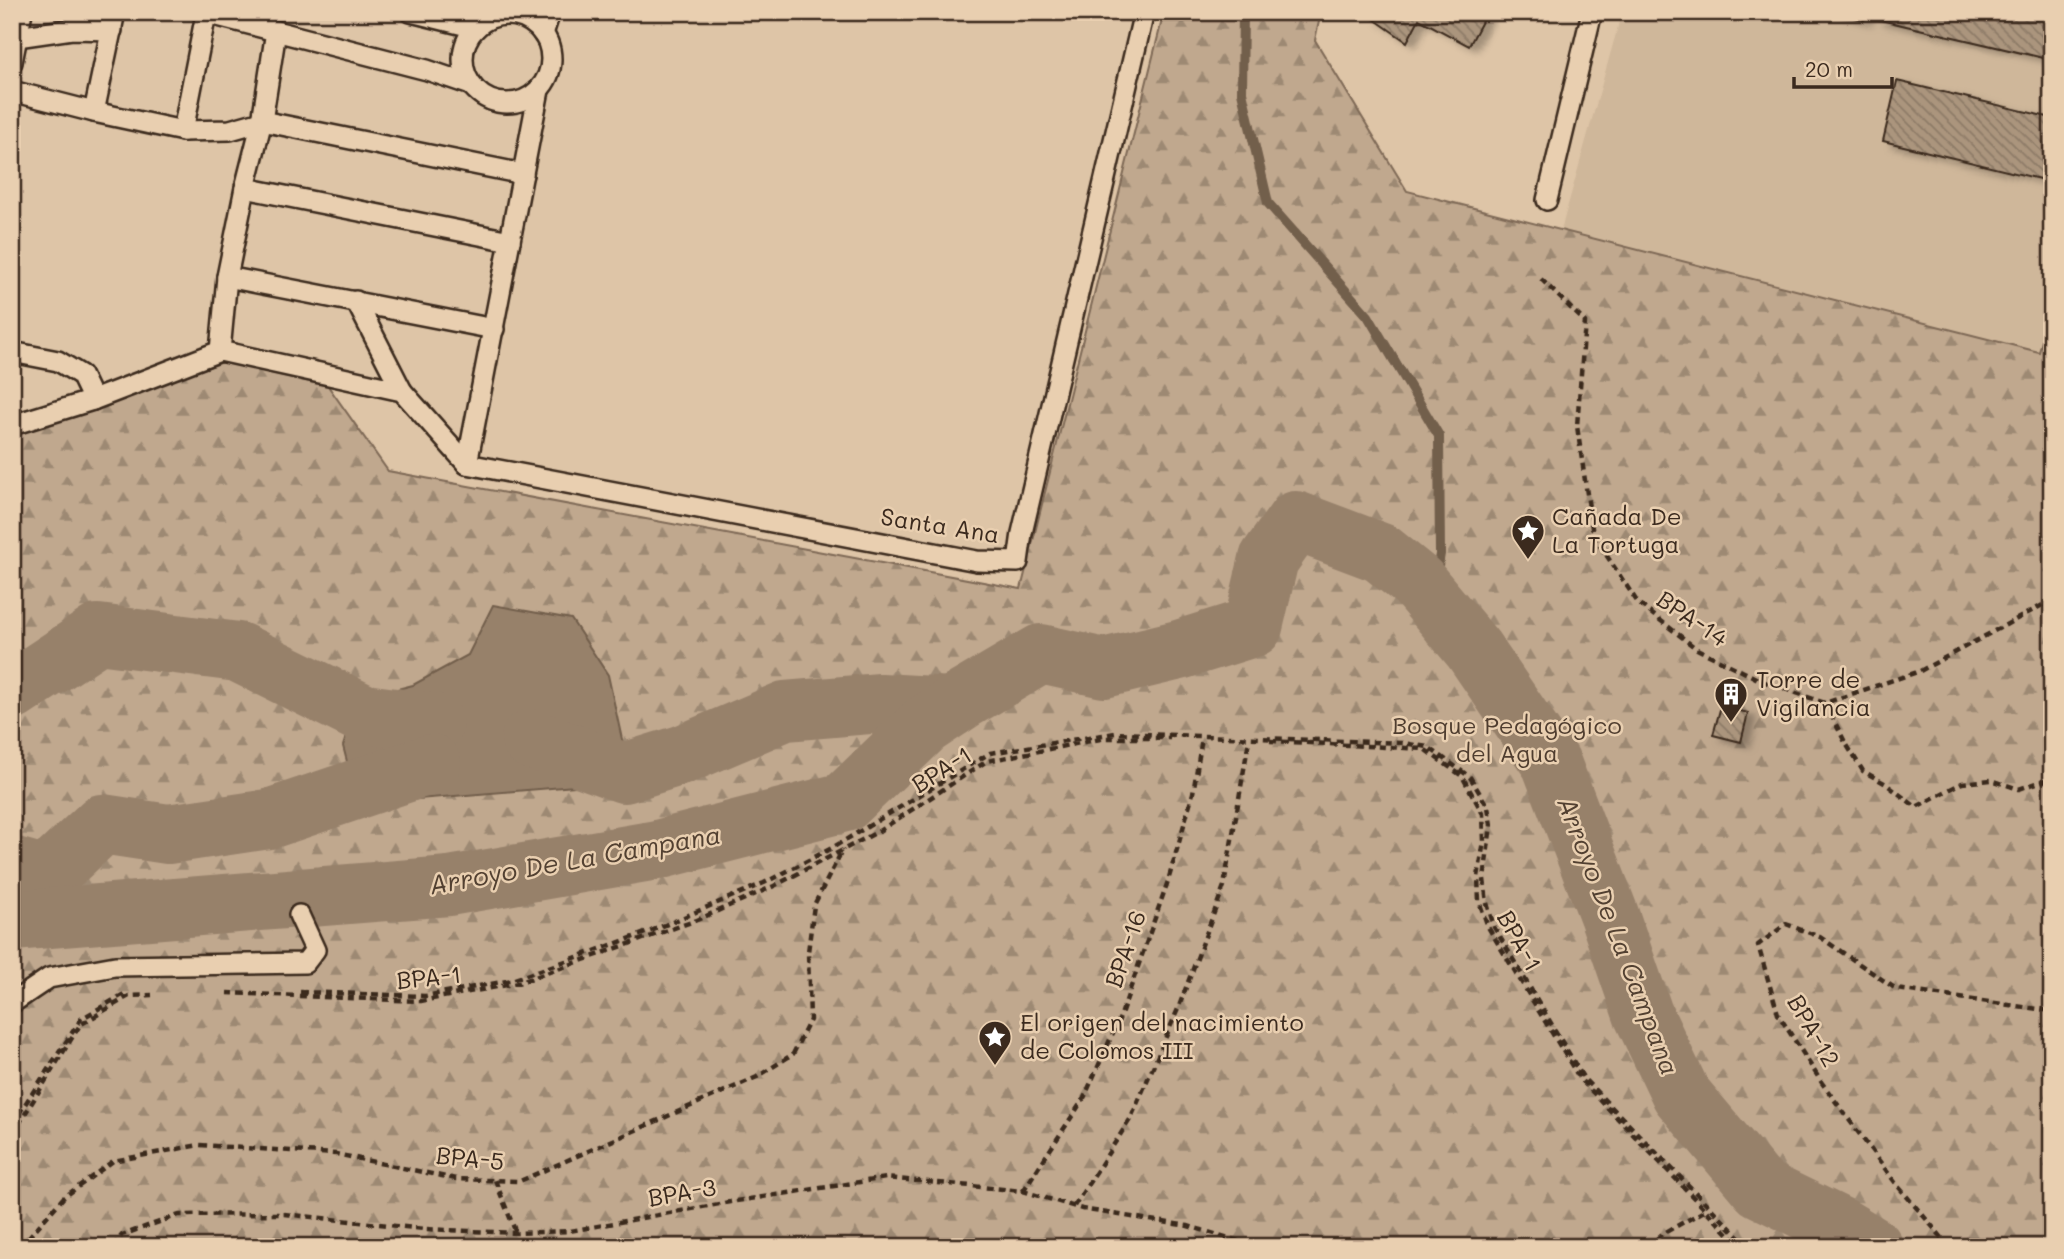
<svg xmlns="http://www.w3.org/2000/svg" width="2064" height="1259" font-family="Mali,sans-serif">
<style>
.built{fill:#cfb79a}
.forest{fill:url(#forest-firs);stroke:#7e6956;stroke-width:2}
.water{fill:#97816b;stroke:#725e4c;stroke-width:2}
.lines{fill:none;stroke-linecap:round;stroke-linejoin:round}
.stream{stroke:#725e4c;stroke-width:10}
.river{stroke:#97816b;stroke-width:60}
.building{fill:url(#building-back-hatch);stroke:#3b2a1e;stroke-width:2;filter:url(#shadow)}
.service-casing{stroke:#3b2a1e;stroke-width:24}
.path{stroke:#3b2a1e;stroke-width:4.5;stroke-dasharray:7 5;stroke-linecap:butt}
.service{stroke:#e9cfb0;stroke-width:19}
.labels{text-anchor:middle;stroke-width:5;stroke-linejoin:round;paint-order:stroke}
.poi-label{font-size:24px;fill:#3b2a1e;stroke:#e9cfb0;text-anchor:start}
.street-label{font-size:24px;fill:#3b2a1e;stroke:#e9cfb0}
.park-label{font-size:24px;fill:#4f3d2f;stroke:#e9cfb0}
.water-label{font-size:26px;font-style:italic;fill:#524031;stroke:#e9cfb0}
</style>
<defs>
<pattern id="forest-firs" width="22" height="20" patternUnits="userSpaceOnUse" patternTransform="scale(1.75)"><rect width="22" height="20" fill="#c0a88e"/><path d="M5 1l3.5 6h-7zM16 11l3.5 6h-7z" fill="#9d8973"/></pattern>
<pattern id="building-back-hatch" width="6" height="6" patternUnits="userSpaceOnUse" patternTransform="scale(1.75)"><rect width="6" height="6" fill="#ab957d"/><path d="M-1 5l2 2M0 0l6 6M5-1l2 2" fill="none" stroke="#8c7a66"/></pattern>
<filter id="shadow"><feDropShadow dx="8" dy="4.5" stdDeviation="3.5" flood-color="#0004"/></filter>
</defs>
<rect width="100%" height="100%" fill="#dec5a7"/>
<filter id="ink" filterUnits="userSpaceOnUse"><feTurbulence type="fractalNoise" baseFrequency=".0143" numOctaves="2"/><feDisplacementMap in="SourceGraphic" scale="14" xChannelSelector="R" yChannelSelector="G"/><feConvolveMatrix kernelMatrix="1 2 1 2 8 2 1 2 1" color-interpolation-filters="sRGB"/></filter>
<g filter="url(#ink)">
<!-- built -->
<polygon class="built" points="1622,12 2052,12 2052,305 2039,352 1561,230"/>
<!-- forest -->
<polygon class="forest" points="1164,12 1321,12 1315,40 1407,191 2039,352 2052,305 2052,1247 12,1247 12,435 223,362 328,386 388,471 1021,589"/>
<!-- water -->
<polygon class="water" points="493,605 571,619 608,675 623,744 599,784 358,804 343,746 358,699 413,685 468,655"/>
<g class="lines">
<!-- stream -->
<polyline class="stream" points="1243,12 1242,92 1268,203 1368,316 1439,436 1440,554 1432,601"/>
<!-- river -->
<g class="river">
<polyline points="12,691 98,634 238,652 364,714 434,723"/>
<polyline points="531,739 624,773 682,755 785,711 881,703 952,707"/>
<polyline points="12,866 47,876 102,824 168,834 269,819 431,764"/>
<polyline points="12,921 449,886 657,850 845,802 925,725 961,701 1041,654 1104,668 1179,650 1253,627 1269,559 1296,521 1381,553 1417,582 1473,649 1551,763 1609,915 1643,1014 1681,1094 1760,1188 1840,1227 1873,1247"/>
</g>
</g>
<!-- building -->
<g class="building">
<polygon points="1373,12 1487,12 1469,46 1419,19 1407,42 1371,17"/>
<polygon points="1833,12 1866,12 1864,20"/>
<polygon points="1877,12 2052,12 2052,60 1876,19"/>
<polygon points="1897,81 2052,118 2052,182 1883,141"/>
<polygon points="1721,706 1748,713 1741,742 1713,735"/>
</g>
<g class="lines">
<defs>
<g id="service">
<polyline points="202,12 427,70 471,85"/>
<polyline points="411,12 476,28"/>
<circle cx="507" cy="59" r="44"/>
<polyline points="276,31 262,121 245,188 227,277 220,351 402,391 467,464"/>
<polyline points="543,34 550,12"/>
<polyline points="17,37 72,29 112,30"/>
<polyline points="12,62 22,12"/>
<polyline points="12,91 94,112 183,131 230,130 262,121 523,174"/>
<polyline points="94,112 115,12"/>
<polyline points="183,131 206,14"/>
<polyline points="245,188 510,241"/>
<polyline points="1547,200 1592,12"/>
<polyline points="227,277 494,329"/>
<polyline points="356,301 402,391"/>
<polyline points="12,352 58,361 81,375 93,400 12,425"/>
<polyline points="93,400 220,351"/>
<polyline points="467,464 977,561 1018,562 1022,533 1144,12"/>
<polyline points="467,464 539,90"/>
<polyline points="12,1003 49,978 115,966 305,963 315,950 299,915"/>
</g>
</defs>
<!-- service casing -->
<use href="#service" class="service-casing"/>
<!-- path -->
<g class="path">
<polyline points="1541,279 1585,322 1577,426 1593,535 1638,603 1697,649 1762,681 1825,703 1920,671 2052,600"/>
<polyline points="1825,703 1845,742 1863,771 1886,784 1916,807 1962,783 1991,780 2019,789 2052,778"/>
<polyline points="1270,741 1424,749 1462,776 1483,814 1484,841 1478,877 1479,901 1488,927 1580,1079 1741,1247"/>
<polyline points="300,992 425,996 512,980 651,931 764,883 832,848 990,753 1115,733 1403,743 1428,747 1470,777 1488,807 1491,825 1484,879 1487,903 1494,927 1584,1079 1749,1247"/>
<polyline points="227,993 421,1001 518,983 697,920 774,886 879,831 987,761 1106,738 1170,738"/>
<polyline points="12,1124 81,1019 124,994"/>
<polyline points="12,1135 80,1025 129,996 152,995"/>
<polyline points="495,1180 516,1233"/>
<polyline points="1023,1191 1084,1098 1121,1015 1168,881 1193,793 1202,738"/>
<polyline points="1074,1206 1131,1118 1178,1009 1224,886 1249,740"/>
<polyline points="20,1247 63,1198 113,1161 199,1145 336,1154 456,1179 520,1181 757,1077 793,1054 810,1020 808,952 814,905 843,849"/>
<polyline points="113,1247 122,1235 179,1215 284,1214 425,1229 516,1233 570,1231 730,1202 886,1178 1023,1191 1082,1209 1188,1226 1259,1247"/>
<polyline points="1648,1247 1662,1234 1706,1210"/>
<polyline points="1950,1247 1897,1185 1822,1083 1778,1014 1758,945 1786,924 1820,937 1896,989 2052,1011"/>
</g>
<!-- service -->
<use href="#service" class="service"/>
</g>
</g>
<!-- icons -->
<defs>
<symbol id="sight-pin" viewBox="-11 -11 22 30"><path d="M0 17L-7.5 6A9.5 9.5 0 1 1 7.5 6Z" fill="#3b2a1e" stroke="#e9cfb0"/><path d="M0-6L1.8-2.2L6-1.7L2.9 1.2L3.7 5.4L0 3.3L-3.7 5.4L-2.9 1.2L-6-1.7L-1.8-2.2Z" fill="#fff"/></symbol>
<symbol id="building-pin" viewBox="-11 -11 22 30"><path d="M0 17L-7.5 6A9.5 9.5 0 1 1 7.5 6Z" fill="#3b2a1e" stroke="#e9cfb0"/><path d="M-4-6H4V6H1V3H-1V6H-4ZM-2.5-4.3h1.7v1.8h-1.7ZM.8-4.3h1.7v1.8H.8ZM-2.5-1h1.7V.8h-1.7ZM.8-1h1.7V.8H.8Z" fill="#fff"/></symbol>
</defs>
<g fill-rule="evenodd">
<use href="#sight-pin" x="1509" y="512" width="38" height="52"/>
<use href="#building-pin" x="1712" y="675" width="38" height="52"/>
<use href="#sight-pin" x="976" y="1018" width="38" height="52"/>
</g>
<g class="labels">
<!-- poi labels -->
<g class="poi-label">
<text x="1552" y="525">Cañada De<tspan x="1552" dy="28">La Tortuga</tspan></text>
<text x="1756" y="688">Torre de<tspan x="1756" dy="28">Vigilancia</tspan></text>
<text x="1020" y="1031">El origen del nacimiento<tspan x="1020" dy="28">de Colomos III</tspan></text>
</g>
<!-- street labels -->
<g class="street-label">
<text transform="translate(940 526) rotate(9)" y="8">Santa Ana</text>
<text transform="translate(1692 619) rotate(34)" y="8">BPA-14</text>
<text transform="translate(942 770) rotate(-32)" y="8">BPA-1</text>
<text transform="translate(1519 941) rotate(61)" y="8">BPA-1</text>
<text transform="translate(1126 949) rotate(-71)" y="8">BPA-16</text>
<text transform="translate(429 978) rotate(-6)" y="8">BPA-1</text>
<text transform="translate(1813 1031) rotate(60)" y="8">BPA-12</text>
<text transform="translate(470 1159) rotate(6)" y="8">BPA-5</text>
<text transform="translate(682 1193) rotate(-10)" y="8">BPA-3</text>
</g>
<!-- park labels -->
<g class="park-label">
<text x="1507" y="734">Bosque Pedagógico<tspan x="1507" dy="28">del Agua</tspan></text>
</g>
<!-- water labels -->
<g class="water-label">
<text transform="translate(575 860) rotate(-10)" y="9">Arroyo De La Campana</text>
<text transform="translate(1618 936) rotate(69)" y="9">Arroyo De La Campana</text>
</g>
</g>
<!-- margin -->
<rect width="2064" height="1259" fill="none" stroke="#e9cfb0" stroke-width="42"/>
<rect x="21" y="21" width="2022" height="1217" fill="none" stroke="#3b2a1e" stroke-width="2.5" filter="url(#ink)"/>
<!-- scale -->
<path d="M1794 77v10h98v-10" fill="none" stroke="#3b2a1e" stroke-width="3.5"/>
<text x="1805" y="77" font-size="21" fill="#3b2a1e" stroke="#e9cfb0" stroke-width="5" paint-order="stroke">20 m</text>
</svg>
